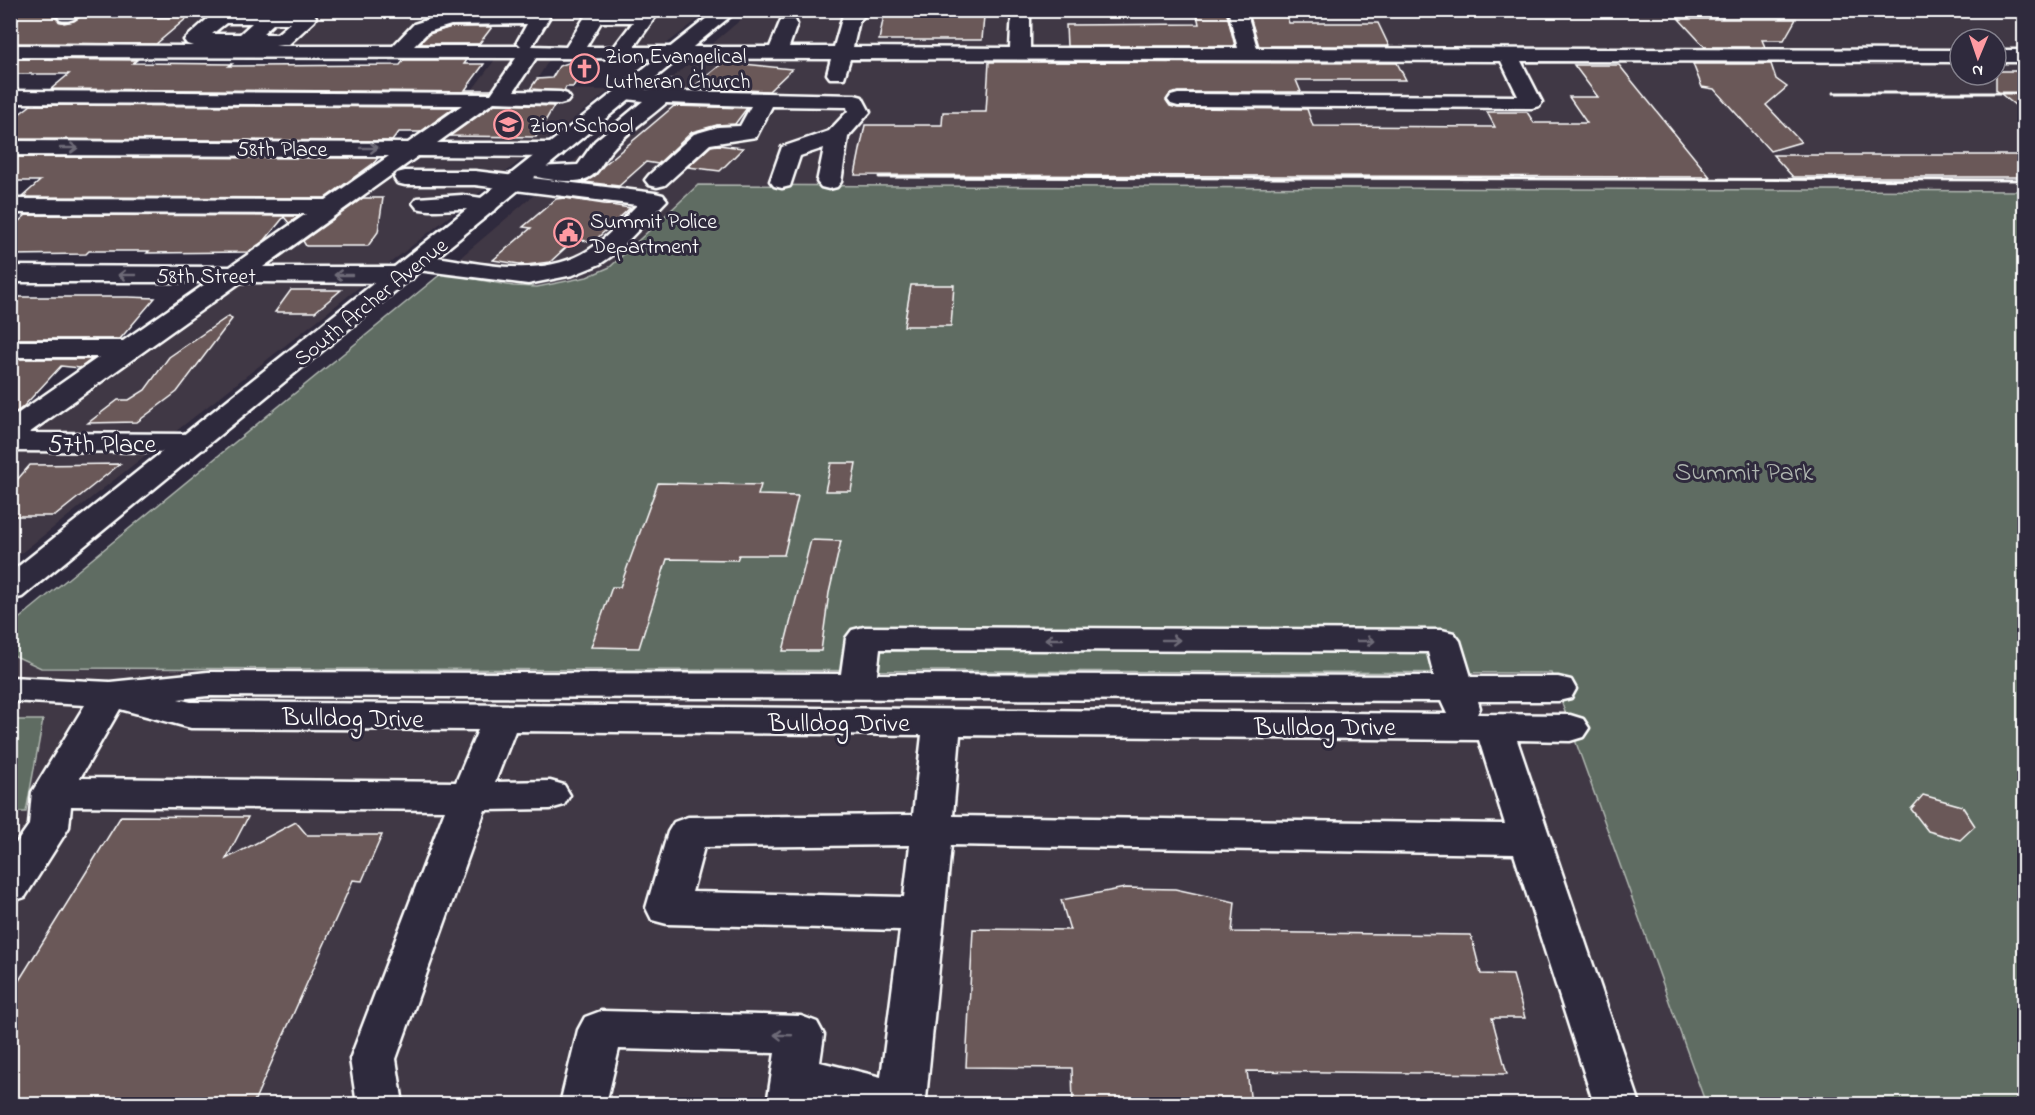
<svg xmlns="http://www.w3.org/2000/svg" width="2035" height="1115" font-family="'Indie Flower',sans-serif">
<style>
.built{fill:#413845;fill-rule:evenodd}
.green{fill:#5f6c62;stroke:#afb6b0;stroke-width:1.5}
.building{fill:#6a5858;stroke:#fff;stroke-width:1.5}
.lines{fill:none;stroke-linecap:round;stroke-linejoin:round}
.minor-casing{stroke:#fff;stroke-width:5}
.major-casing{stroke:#fff;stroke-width:5}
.minor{fill:#2f2a3d;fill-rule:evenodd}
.major{fill:#2f2a3d;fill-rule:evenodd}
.rail{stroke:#fff;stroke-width:3}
.oneway{stroke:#6d6a77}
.labels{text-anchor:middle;stroke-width:6;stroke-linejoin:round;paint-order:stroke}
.far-poi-label{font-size:22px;fill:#fff;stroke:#2f2a3d;text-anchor:start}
.far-street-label{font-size:22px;fill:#fff;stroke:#2f2a3d}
.street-label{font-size:26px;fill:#fff;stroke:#2f2a3d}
.park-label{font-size:26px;fill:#afb6b0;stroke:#2f2a3d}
</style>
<rect width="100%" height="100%" fill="#2f2a3d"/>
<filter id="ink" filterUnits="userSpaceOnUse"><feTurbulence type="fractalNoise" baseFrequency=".0167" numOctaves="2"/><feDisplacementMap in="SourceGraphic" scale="12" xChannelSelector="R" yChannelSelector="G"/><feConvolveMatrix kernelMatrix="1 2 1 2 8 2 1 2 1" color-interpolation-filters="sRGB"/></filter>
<g filter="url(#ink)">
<!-- built -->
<g class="built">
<polygon points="11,11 709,11 661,48 11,47"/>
<path d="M751,11H2024V191L698,185L610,267L587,277L537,287L513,286L442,273ZM1960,39H1996V75H1960Z"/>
<polygon points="497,57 551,57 531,89 610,90 11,561 11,434 487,98 467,97"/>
<polygon points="10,654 41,668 1551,673 1706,1104 11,1104"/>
</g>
<!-- green -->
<g class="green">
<polygon points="698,185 2024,191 2024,1104 1706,1104 1551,673 41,668 11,654 10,626 442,273 513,286 537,287 587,277 610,267"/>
<polygon points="11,720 43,720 26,812 11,812"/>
</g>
<!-- building -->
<g class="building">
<polygon points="10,10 59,10 54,17 64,23 74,21 80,17 188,17 156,44 10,43"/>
<polygon points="1196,10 1226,10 1235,46 1067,46 1066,25 1199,24"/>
<polygon points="884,15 984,16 982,40 879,40"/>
<polygon points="1250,17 1287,17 1289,23 1378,23 1389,46 1259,46"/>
<polygon points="1679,19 1796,19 1784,40 1762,40 1765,47 1705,47"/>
<polygon points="451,27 492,27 479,44 419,44 429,34"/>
<polygon points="10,59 137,60 133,63 232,64 229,66 400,65 404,60 467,60 464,64 484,64 465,90 491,90 490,92 51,89 69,74 10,74"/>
<polygon points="577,60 589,60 573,87 566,87 564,91 530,89 537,79 552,78 559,66"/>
<polygon points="724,62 792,69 769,91 692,88"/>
<polygon points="989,62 1397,63 1406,80 1296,80 1301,92 1178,92 1170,94 1166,100 1170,106 1178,108 1307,109 1313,126 1495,127 1487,112 1527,112 1534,123 1587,123 1569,97 1598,97 1574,65 1619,65 1710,177 855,175 865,125 942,125 943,112 986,112"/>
<polygon points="1693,64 1771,64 1776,79 1787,87 1766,105 1801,142 1770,151 1714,89 1702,87"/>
<polygon points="1996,71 2025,71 2025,113 1996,90"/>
<polygon points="495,104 554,106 536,137 450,136"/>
<polygon points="31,105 455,107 420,132 399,132 392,141 10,139 10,121"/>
<polygon points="674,106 747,108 735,124 717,125 692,132 658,164 646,162 619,186 585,182 596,175 603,166"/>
<polygon points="718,145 743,148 720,171 688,167 711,146"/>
<polygon points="1773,155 2025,155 2025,177 1793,177"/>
<polygon points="10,157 378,158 374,163 325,198 22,197 40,181 10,181"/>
<polygon points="363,198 383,198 378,232 368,246 306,246 303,241"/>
<polygon points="565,198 630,208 593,242 575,239 550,262 526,265 493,260 531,228 523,227 556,199"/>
<polygon points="26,215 299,216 289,223 284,217 265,240 248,252 147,253 149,251 89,251 86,254 10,255 10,229"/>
<polygon points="911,285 954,285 951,326 904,326"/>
<polygon points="291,290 341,290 315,312 275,312"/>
<polygon points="20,297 128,297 155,298 120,339 10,339 10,299"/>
<polygon points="229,316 232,319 177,392 137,422 88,423 118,400 129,400 145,390 169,357"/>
<polygon points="10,359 92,359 80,368 61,366 23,407 10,416"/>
<polygon points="831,463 856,463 851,491 825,491"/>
<polygon points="120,464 55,516 10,516 10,488 30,465"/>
<polygon points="658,483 761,485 758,495 798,496 784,555 739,555 737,560 667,559 639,648 591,647 612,587 620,587"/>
<polygon points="811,540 841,541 829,593 821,651 783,651"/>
<polygon points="1923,795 1962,806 1975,826 1960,840 1928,831 1911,809"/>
<polygon points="121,816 248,817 226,859 296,822 307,835 382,835 362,881 353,880 253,1104 10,1104 10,995"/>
<polygon points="1125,888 1175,889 1235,902 1232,932 1471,935 1481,974 1513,975 1525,1018 1492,1018 1507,1074 1247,1071 1251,1104 1073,1104 1072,1068 966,1067 973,929 1070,930 1061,900"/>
</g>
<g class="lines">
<defs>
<g id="minor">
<path d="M62,10H83C77,19 70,22 60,20L58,16Z"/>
<path d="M595,10L654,12L656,16L634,47H770L781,20H795L797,24L789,47H834L843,15L849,10H870L859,21L853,47L1010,48L1012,10H1030V48H1238L1228,10H1246L1257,48L1960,50V62L1521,61L1542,102L1539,106L1532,108L1178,106L1171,104L1168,100L1171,96L1178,94L1518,96L1501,61L850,59L844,78H830L827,74L831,59L536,58L514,91L560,92L567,94L570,98L567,102L560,104L494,102L437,143H554L562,145L565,150L562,155L554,157L418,156L263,267H402L411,270L415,275L411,280L402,283L241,282L29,433L193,434L204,437L208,443L204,449L193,452L10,451V419L99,357H10V341H123L208,282H10V266L230,267L306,214L10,213V199L326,200L389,156L10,155V141L408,143L462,105L10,103V91L491,94L516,58L10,57V45L193,46L187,44L184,40L214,13L307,11L314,13L316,17L314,21L289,44L275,46H393L414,24L449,13L540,12L547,14L549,18L532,46L566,47L588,12ZM601,22H633L614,47H586ZM226,23H252L240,34H212ZM274,23H290L277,34H262ZM527,24L517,42L521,46H414L428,32L451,25Z"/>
<rect x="1996" y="50" width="28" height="12"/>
<path d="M671,82L678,84L681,88L679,91L855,95L862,97L870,112L848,137L841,182L837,187L829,189L821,187L817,182L824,148L800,156L790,186L782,188L774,186L770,181L782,147L829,131L848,111L847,107L772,106L756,137L710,144L665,185L657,187L649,185L645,180L649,175L694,134L718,127L740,126L751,106L666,103C648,119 624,134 609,153C603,161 598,174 588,178C575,184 551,180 537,177L534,172L537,167L578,165L595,141L643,101L618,98L615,94L618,90L625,88L656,90L664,84Z"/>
<path d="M405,171H475L655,193L663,195L667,200L616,253L600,264L573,275L528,284L418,270L409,267L405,262L409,257L418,254C471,261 532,280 582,254C603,243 620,222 637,205L475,185H405L397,183L394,178L397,173Z"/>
<path d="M462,195L495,200L499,205L495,210C484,213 473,209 461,209C446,209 431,212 417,208L413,203L417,198Z"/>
<path d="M864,627L1442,630L1454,633L1460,641L1471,677H1558L1571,680L1576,689L1571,698L1558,701H1478L1480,708L1477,714L1570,715L1583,719L1589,728L1583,737L1570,741L1517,740L1640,1104H1594L1514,854L951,845L926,1099L928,1104H831L814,1100L813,1104H767L775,1053L619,1049L606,1104H560L578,1030L585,1017L601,1011L801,1016L817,1022L824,1035L820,1062L881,1077L900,930L667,924L652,920L646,908L668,832L674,822L688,817L913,815L922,735L515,731L495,782L550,781L564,785L570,795L564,805L550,809L485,810L396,1059L403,1104H357L350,1059L445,810L71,806L69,827L63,837L25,897L10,902V852L29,825L32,792L85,705L10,701V677L110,682L208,672L841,674L846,638L852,630ZM880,649L1428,652L1434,676L877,674ZM208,696L1441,701L1447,714L191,702L178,699ZM120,709L191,728L478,730L456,782L80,778ZM960,735L1479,740L1505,824L953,816ZM910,845L904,897L692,892L704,847Z"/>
</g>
<polygon id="major" points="717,10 738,10 22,597 10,600 10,573"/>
</defs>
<!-- minor casing -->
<use href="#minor" class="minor-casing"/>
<!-- major casing -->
<use href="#major" class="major-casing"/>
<!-- minor -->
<use href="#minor" class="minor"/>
<!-- major -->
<use href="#major" class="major"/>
<!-- rail -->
<g class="rail">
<polyline points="1833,93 2024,93"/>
<polyline points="879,177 2024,180"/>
</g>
</g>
<!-- one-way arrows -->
<defs><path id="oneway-shaft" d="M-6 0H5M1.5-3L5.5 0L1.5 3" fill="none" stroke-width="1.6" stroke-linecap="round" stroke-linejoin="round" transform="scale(1.5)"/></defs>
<g class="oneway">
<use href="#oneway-shaft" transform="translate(69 148)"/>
<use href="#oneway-shaft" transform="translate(369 148)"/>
<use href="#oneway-shaft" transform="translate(127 275) rotate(-180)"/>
<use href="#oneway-shaft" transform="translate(343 275) rotate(-180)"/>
<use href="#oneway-shaft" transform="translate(1054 639) rotate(-180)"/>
<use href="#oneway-shaft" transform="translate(1171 640)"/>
<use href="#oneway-shaft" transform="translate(1366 641)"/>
<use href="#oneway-shaft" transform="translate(783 1035) rotate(-178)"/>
</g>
</g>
<!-- icons -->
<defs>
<symbol id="church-ring" viewBox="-11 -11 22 22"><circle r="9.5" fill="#2f2a3d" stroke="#ff9aa2" stroke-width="1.5"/><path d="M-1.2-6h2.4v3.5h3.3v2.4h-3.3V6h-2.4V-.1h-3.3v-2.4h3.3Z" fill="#ff9aa2"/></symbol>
<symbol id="school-ring" viewBox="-11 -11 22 22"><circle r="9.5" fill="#2f2a3d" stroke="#ff9aa2" stroke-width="1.5"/><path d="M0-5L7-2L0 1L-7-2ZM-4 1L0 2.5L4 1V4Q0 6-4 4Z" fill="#ff9aa2"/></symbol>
<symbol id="civic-ring" viewBox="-11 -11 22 22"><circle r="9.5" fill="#2f2a3d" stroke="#ff9aa2" stroke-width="1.5"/><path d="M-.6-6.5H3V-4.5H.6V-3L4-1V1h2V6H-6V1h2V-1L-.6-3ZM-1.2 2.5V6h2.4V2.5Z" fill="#ff9aa2"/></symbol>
</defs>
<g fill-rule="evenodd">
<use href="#church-ring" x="568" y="52" width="33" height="33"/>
<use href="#school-ring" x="492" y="108" width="33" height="33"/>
<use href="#civic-ring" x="552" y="216" width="33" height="33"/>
</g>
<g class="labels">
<!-- far-poi labels -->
<g class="far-poi-label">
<text x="605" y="63">Zion Evangelical<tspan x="605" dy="25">Lutheran Church</tspan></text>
<text x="529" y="132">Zion School</text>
<text x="590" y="228">Summit Police<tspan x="590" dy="25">Department</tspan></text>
</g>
<!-- far-street labels -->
<g class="far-street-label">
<text x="282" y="156">58th Place</text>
<text x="206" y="283">58th Street</text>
<text transform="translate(370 301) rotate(-39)" y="8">South Archer Avenue</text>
</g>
<!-- street labels -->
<g class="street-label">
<text x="102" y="452">57th Place</text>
<text transform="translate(353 717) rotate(1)" y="9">Bulldog Drive</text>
<text x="839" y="731">Bulldog Drive</text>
<text x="1325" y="735">Bulldog Drive</text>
</g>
<!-- park labels -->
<g class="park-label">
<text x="1744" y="480">Summit Park</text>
</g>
</g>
<!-- margin -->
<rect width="2035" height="1115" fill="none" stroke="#2f2a3d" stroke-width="36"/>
<rect x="18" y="18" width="1999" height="1079" fill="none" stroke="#fff" stroke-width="2" filter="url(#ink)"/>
<!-- north arrow -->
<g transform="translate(1978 57) rotate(182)"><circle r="28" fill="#2f2a3d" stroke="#827f8b" stroke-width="1.5"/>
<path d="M0-4.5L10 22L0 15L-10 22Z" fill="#ff9aa2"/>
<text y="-9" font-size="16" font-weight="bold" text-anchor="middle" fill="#ffffff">N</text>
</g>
</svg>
